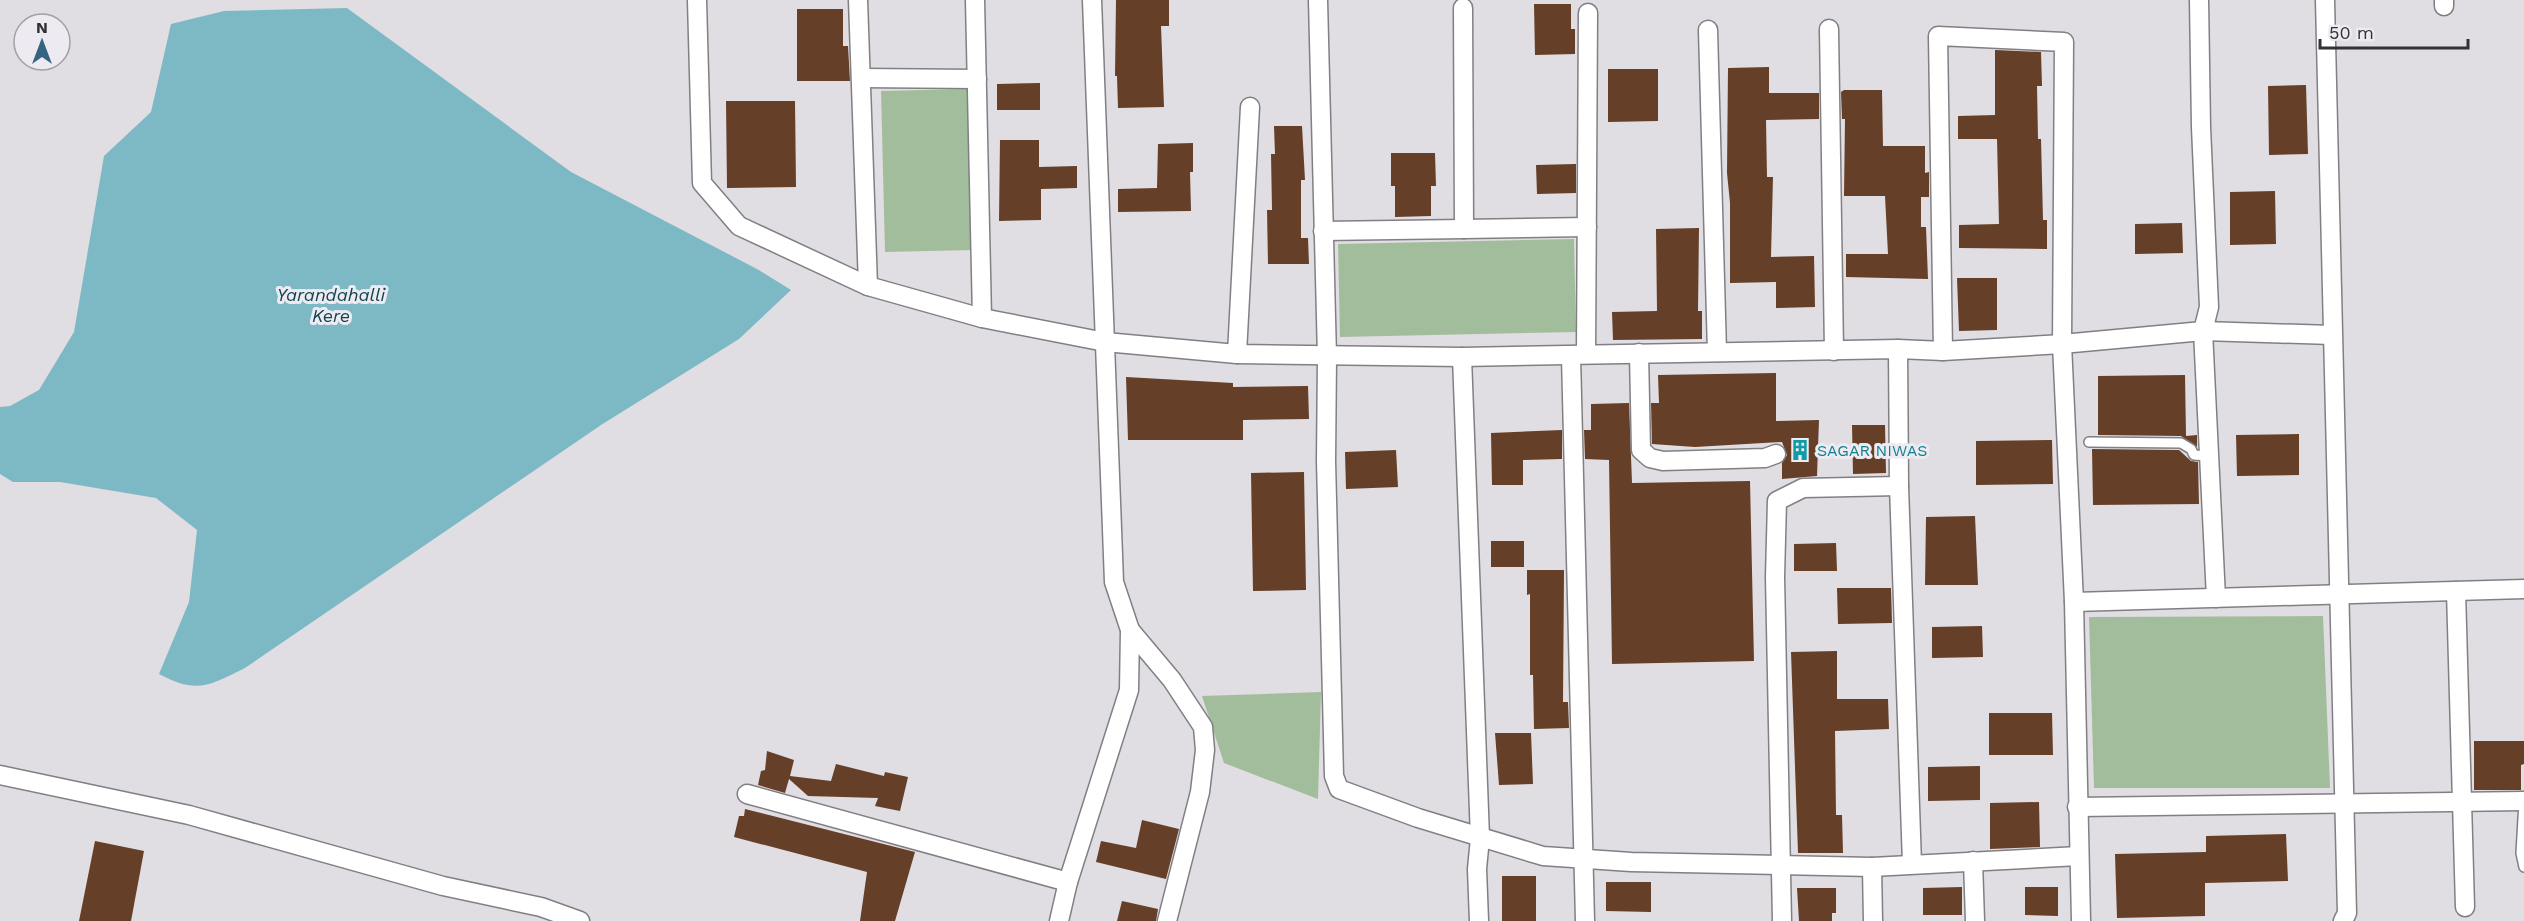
<svg xmlns="http://www.w3.org/2000/svg" width="2524" height="921" font-family="'Work Sans',sans-serif">
<style>
.green{fill:#a2bd9b}
.water{fill:#7db9c5}
.building{fill:#653f27}
.lines{fill:none;stroke-linecap:round;stroke-linejoin:round}
.lane-casing{stroke:#817f84;stroke-width:12}
.street-casing{stroke:#817f84;stroke-width:21}
.lane{stroke:#fff;stroke-width:9}
.street{stroke:#fff;stroke-width:18}
.labels{text-anchor:middle;stroke-width:6;stroke-linejoin:round;paint-order:stroke}
.culture-label{font-size:16px;fill:#0d838f;stroke:#edeaf1;text-anchor:start}
.water-label{font-size:18px;font-style:italic;fill:#0c444d;stroke:#edeaf1}
</style>
<rect width="100%" height="100%" fill="#e0dde3"/>
<!-- green -->
<g class="green">
<polygon points="968,89 973,250 885,252 881,91"/>
<polygon points="1574,239 1576,332 1340,337 1338,244"/>
<polygon points="2323,616 2330,788 2094,788 2089,617"/>
<polygon points="1321,692 1318,799 1224,763 1202,696"/>
</g>
<!-- water -->
<path class="water" d="M347,8L571,172L757,269L791,290L739,339L601,425L245,668C209,686 196,694 159,674L189,602L197,530L156,498L60,482H13L0,474V407L10,406L39,390L74,332L104,156L151,112L171,24L224,11Z"/>
<!-- building -->
<g class="building">
<polygon points="1116,0 1169,0 1169,26 1161,26 1164,107 1118,108 1117,76 1115,76"/>
<polygon points="1534,4 1571,4 1571,29 1575,29 1575,54 1535,55"/>
<polygon points="797,9 843,9 843,46 848,46 850,81 797,81"/>
<polygon points="1995,50 2041,52 2042,86 2037,86 2038,139 2041,139 2043,220 2047,220 2047,249 1959,248 1959,225 1999,224 1997,139 1958,139 1958,116 1995,115"/>
<polygon points="1769,67 1769,93 1819,93 1819,119 1766,120 1767,177 1773,177 1771,257 1814,256 1815,307 1776,308 1776,282 1730,283 1730,203 1727,173 1728,68"/>
<polygon points="1608,69 1658,69 1658,121 1608,122"/>
<polygon points="1040,83 1040,110 997,110 997,84"/>
<polygon points="2306,85 2308,154 2269,155 2268,86"/>
<polygon points="1844,90 1882,90 1883,146 1925,146 1925,173 1929,172 1929,197 1921,197 1921,227 1926,227 1928,279 1846,277 1846,254 1888,254 1885,196 1844,196 1845,119 1842,119 1841,92"/>
<polygon points="726,101 795,101 796,187 727,188"/>
<polygon points="1274,126 1302,126 1305,180 1301,180 1301,238 1308,238 1309,264 1268,264 1267,210 1272,210 1271,154 1275,154"/>
<polygon points="1000,140 1039,140 1039,167 1077,166 1077,188 1041,189 1041,220 999,221"/>
<polygon points="1193,143 1193,172 1190,172 1191,211 1118,212 1118,189 1157,188 1158,144"/>
<polygon points="1391,153 1435,153 1436,186 1431,186 1431,216 1395,217 1395,186 1391,186"/>
<polygon points="1576,164 1576,193 1537,194 1536,165"/>
<polygon points="2275,191 2276,244 2230,245 2230,192"/>
<polygon points="2182,223 2183,253 2135,254 2135,224"/>
<polygon points="1699,228 1698,311 1702,311 1702,339 1613,340 1612,312 1657,311 1656,229"/>
<polygon points="1957,278 1997,278 1997,330 1959,331"/>
<polygon points="1776,373 1776,421 1819,420 1817,476 1782,479 1782,463 1787,455 1782,442 1695,447 1652,444 1651,403 1659,403 1658,375"/>
<polygon points="2185,375 2186,436 2197,435 2197,447 2181,436 2098,435 2098,376"/>
<polygon points="1126,377 1233,383 1233,387 1308,386 1309,419 1243,420 1243,440 1128,440"/>
<polygon points="1629,403 1632,483 1750,481 1754,661 1612,664 1609,460 1585,459 1584,430 1591,430 1591,404"/>
<polygon points="1852,425 1885,425 1886,473 1853,474"/>
<polygon points="1562,430 1562,459 1523,460 1523,485 1492,485 1491,433"/>
<polygon points="2299,434 2299,475 2237,476 2236,435"/>
<polygon points="2052,440 2053,484 1976,485 1976,441"/>
<polygon points="2092,449 2179,450 2191,461 2198,462 2199,504 2093,505"/>
<polygon points="1396,450 1398,487 1346,489 1345,452"/>
<polygon points="1304,472 1306,590 1253,591 1251,473"/>
<polygon points="1975,516 1978,585 1925,585 1926,517"/>
<rect x="1491" y="541" width="33" height="26"/>
<polygon points="1836,543 1837,571 1794,571 1794,544"/>
<polygon points="1527,570 1564,570 1563,702 1568,702 1569,728 1534,729 1533,675 1530,675 1530,594 1527,595"/>
<polygon points="1837,588 1891,588 1892,623 1838,624"/>
<polygon points="1982,626 1983,657 1932,658 1932,627"/>
<polygon points="1837,651 1837,699 1888,699 1889,729 1835,731 1836,815 1842,815 1843,853 1798,853 1791,652"/>
<polygon points="1989,713 2052,713 2053,755 1989,755"/>
<polygon points="1495,733 1531,733 1533,784 1499,785"/>
<polygon points="2474,741 2524,741 2524,764 2521,765 2521,790 2474,790"/>
<polygon points="767,751 794,760 790,776 831,781 836,764 884,776 885,772 908,777 900,811 875,806 878,798 808,796 789,779 785,793 758,785 761,771 765,770"/>
<polygon points="1980,766 1980,800 1928,801 1928,767"/>
<polygon points="2039,802 2040,847 1990,849 1990,803"/>
<polygon points="745,809 915,852 895,921 860,921 867,872 734,837 739,816 744,816"/>
<polygon points="1142,820 1179,829 1166,879 1096,862 1101,841 1136,848"/>
<polygon points="2286,834 2288,881 2205,883 2205,916 2117,918 2115,854 2206,852 2206,836"/>
<polygon points="95,841 144,851 131,921 79,921"/>
<rect x="1502" y="876" width="34" height="45"/>
<polygon points="1606,882 1651,882 1651,912 1606,911"/>
<polygon points="1962,887 1962,915 1923,915 1923,888"/>
<polygon points="2025,887 2058,887 2058,916 2025,915"/>
<polygon points="1797,888 1836,888 1836,913 1832,913 1832,921 1799,921"/>
<polygon points="1122,901 1158,909 1156,921 1117,921"/>
</g>
<g class="lines">
<defs>
<g id="lane">
<polyline points="2089,442 2181,443 2191,449 2194,455 2209,456"/>
<polyline points="2524,801 2521,853 2524,867"/>
</g>
<g id="street">
<polyline points="697,0 702,183 739,226 868,286 982,318 1105,342 1237,354 1462,357 1898,349 1943,351 2062,344 2203,331 2332,335"/>
<polyline points="858,0 868,286"/>
<polyline points="975,0 982,318"/>
<polyline points="1318,0 1327,357 1326,461 1334,776 1339,789 1418,818 1543,856 1631,862 1872,867 2079,856"/>
<polyline points="2199,0 2201,127 2209,307 2203,331 2216,598"/>
<polyline points="2325,0 2347,913 2343,921"/>
<polyline points="2444,6 2444,0"/>
<polyline points="1463,8 1464,229 1587,227"/>
<polyline points="1829,29 1834,351"/>
<polyline points="1708,30 1717,352"/>
<polyline points="861,78 977,79"/>
<polyline points="1323,231 1464,229"/>
<polyline points="1898,349 1899,486 1912,864"/>
<polyline points="1943,351 1938,36 2064,42 2062,344 2074,602 2081,921"/>
<polyline points="1639,353 1641,450 1650,458 1663,461 1765,458 1776,454"/>
<polyline points="1237,354 1250,107"/>
<polyline points="1586,354 1588,13"/>
<polyline points="1571,356 1585,921"/>
<polyline points="1462,357 1480,838 1477,869 1479,921"/>
<polyline points="2456,591 2465,907"/>
<polyline points="2074,602 2524,589"/>
<polyline points="1130,630 1172,680 1203,727 1205,750 1200,792 1167,921"/>
<polyline points="0,775 189,815 443,886 541,907 580,921"/>
<polyline points="747,794 1068,882"/>
<polyline points="2077,807 2524,801"/>
<polyline points="1973,861 1975,921"/>
<polyline points="1872,867 1873,921"/>
<polyline points="1059,921 1068,882 1129,690 1130,630 1114,582 1092,0"/>
<polyline points="1782,921 1775,577 1777,501 1803,488 1899,486"/>
</g>
</defs>
<!-- lane casing -->
<use href="#lane" class="lane-casing"/>
<!-- street casing -->
<use href="#street" class="street-casing"/>
<!-- lane -->
<use href="#lane" class="lane"/>
<!-- street -->
<use href="#street" class="street"/>
</g>
<!-- icons -->
<defs>
<symbol id="building-bare" viewBox="-9 -9 18 18"><path d="M-4-6H4V6H1V3H-1V6H-4ZM-2.5-4.3h1.7v1.8h-1.7ZM.8-4.3h1.7v1.8H.8ZM-2.5-1h1.7V.8h-1.7ZM.8-1h1.7V.8H.8Z" fill="#0f9aa8" stroke="#edeaf1" stroke-width="2.5" paint-order="stroke"/></symbol>
</defs>
<g fill-rule="evenodd">
<use href="#building-bare" x="1785" y="435" width="30" height="30"/>
</g>
<g class="labels">
<!-- culture labels -->
<g class="culture-label">
<text x="1817" y="456">SAGAR NIWAS</text>
</g>
<!-- water labels -->
<g class="water-label">
<text x="331" y="301">Yarandahalli<tspan x="331" dy="21">Kere</tspan></text>
</g>
</g>
<!-- north arrow -->
<g transform="translate(42 42)"><circle r="28" fill="#edeaf1" stroke="#a2a0a5" stroke-width="1.5"/>
<path d="M0-4.5L10 22L0 15L-10 22Z" fill="#336482"/>
<text y="-9" font-size="16" font-weight="bold" text-anchor="middle" fill="#323133">N</text>
</g>
<!-- scale -->
<path d="M2320 39v9h148v-9" fill="none" stroke="#323133" stroke-width="3"/>
<text x="2329" y="39" font-size="18" fill="#323133" stroke="#edeaf1" stroke-width="4.5" paint-order="stroke">50 m</text>
</svg>
